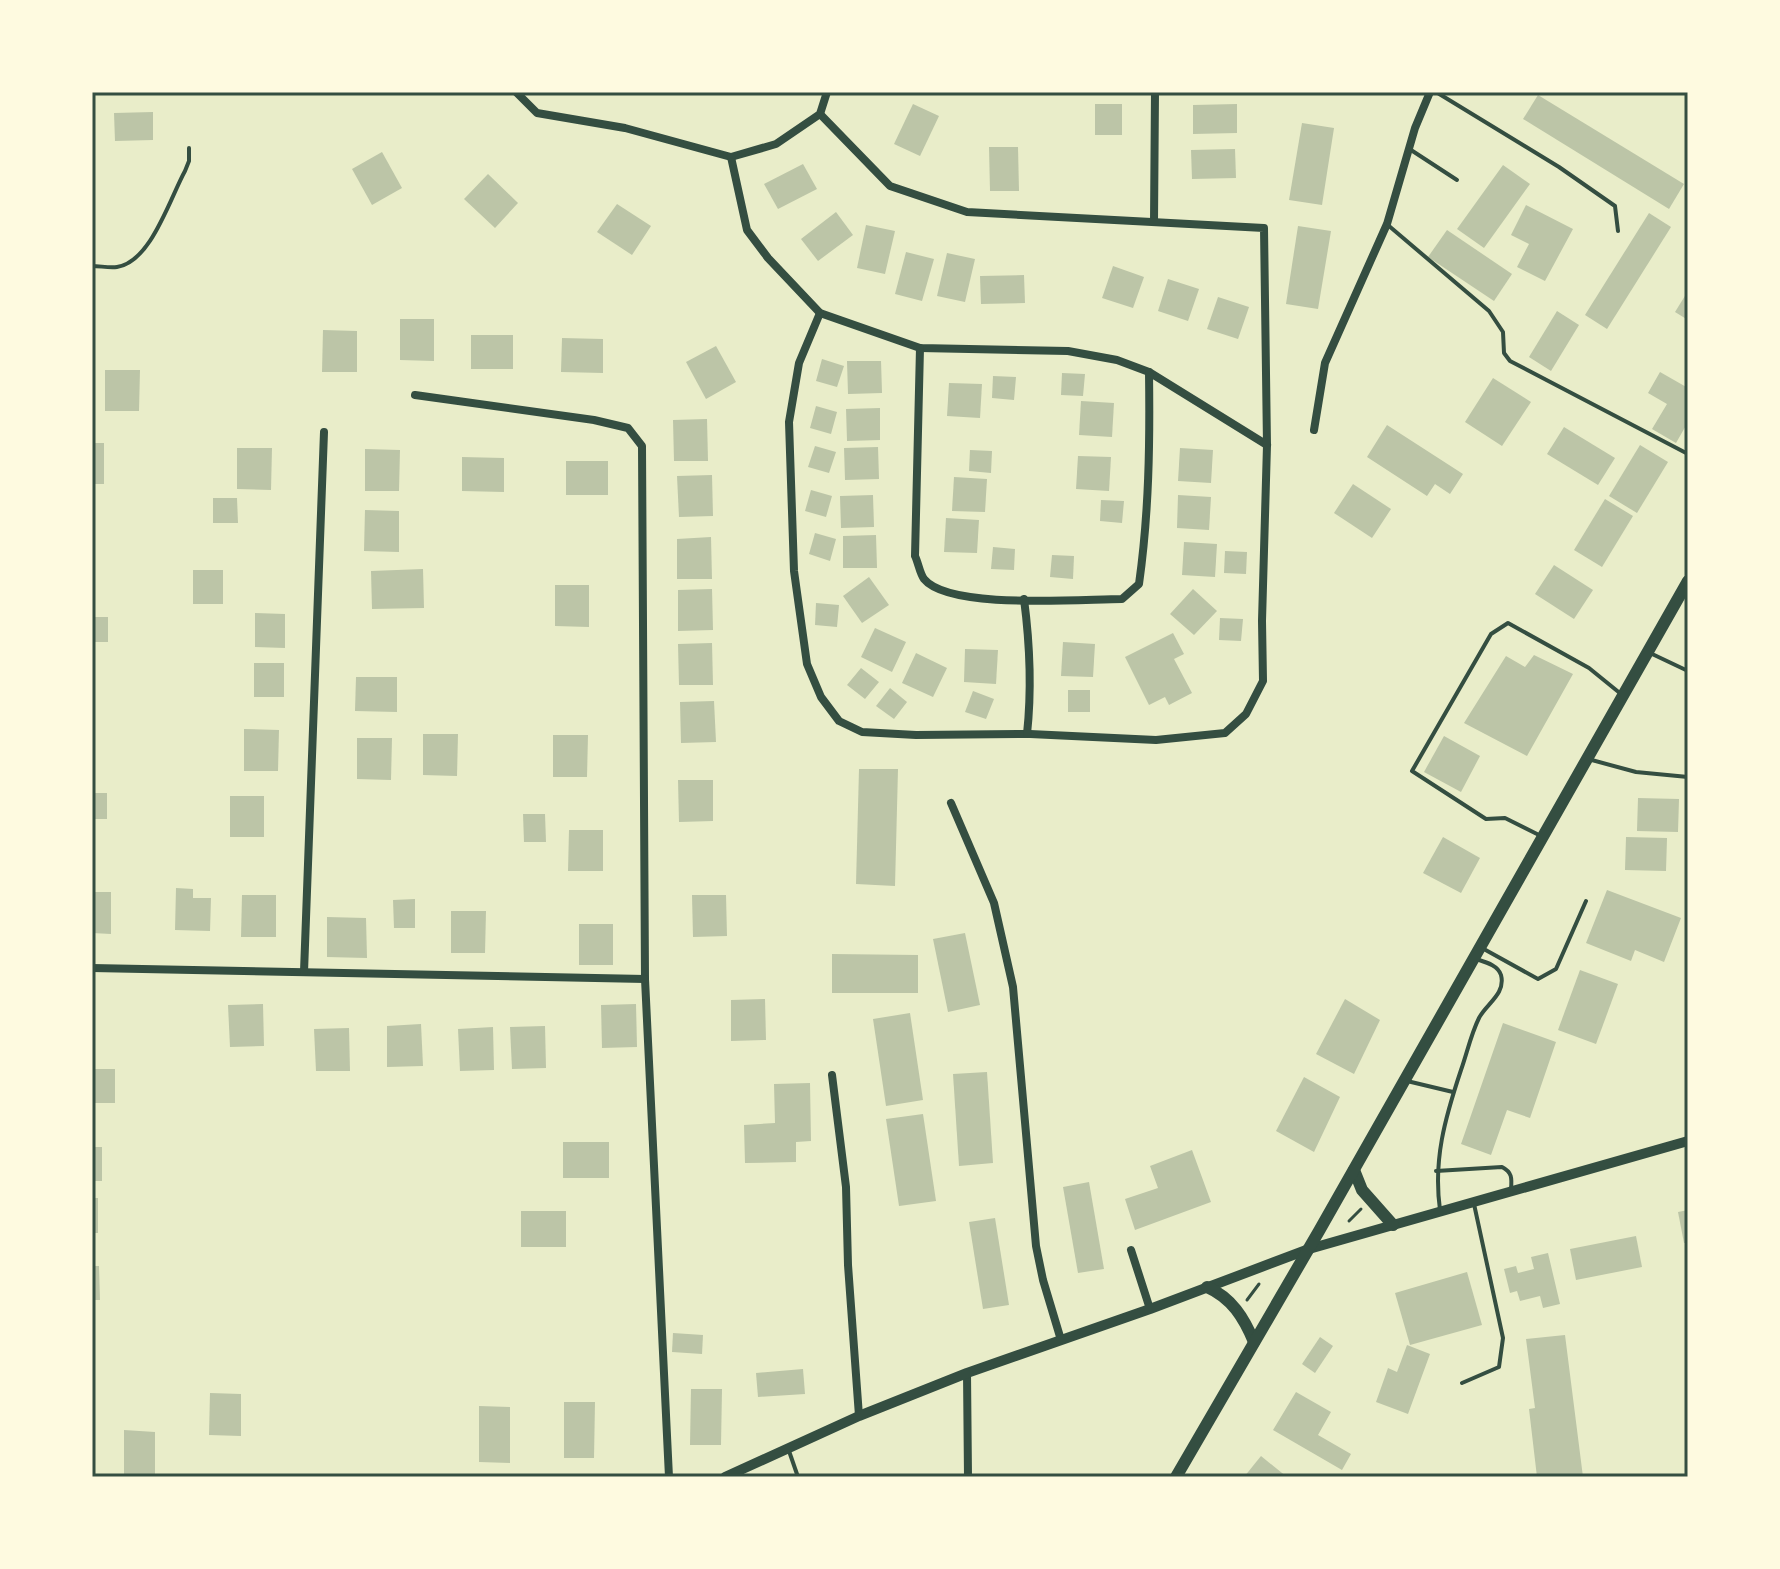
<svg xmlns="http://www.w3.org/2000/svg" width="1780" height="1569" font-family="'PT Sans Narrow',sans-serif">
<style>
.building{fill:#bcc5a7}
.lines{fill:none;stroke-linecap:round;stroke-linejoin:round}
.path{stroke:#344e41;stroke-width:3}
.service{stroke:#344e41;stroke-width:4}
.minor{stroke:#344e41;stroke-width:8}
.tertiary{stroke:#344e41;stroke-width:10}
.secondary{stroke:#344e41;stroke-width:12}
.neatline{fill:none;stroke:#344e41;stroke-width:3}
</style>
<rect width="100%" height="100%" fill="#e9edc9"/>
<!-- building -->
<g class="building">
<polygon points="1538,95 1684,184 1669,209 1523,119"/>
<polygon points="913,104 939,116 920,156 894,144"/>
<rect x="1095" y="104" width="27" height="31"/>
<polygon points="1237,104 1237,133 1193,134 1193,105"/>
<polygon points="153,112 153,140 115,141 114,113"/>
<polygon points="1302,123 1334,128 1322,205 1289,200"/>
<polygon points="989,147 1018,147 1019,191 990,191"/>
<polygon points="1235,149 1236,178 1192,179 1191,150"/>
<polygon points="382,152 402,188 372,205 352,169"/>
<polygon points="803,164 817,189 778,209 764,184"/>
<polygon points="1503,165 1530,184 1484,248 1457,229"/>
<polygon points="488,174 518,203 495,228 464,199"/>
<polygon points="617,204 651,226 632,255 597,232"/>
<polygon points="1526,205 1573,229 1545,281 1517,267 1529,244 1511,235"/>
<polygon points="836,212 853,235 818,261 801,239"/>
<polygon points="1649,213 1671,227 1607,329 1585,315"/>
<polygon points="866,225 895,231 885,274 857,268"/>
<polygon points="1298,226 1331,231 1318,309 1286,304"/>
<polygon points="1447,230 1512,274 1494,301 1428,257"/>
<polygon points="906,252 934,259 922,301 895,294"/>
<polygon points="947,253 975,259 965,302 937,296"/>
<polygon points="1113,266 1144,277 1133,308 1102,298"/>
<polygon points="1024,275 1025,303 981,304 980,276"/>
<polygon points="1168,279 1199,289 1188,321 1158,311"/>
<polygon points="1688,291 1688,320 1675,312"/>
<polygon points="1218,297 1249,307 1238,339 1207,329"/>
<polygon points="1557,311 1579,325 1551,371 1529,357"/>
<polygon points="400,319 434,319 434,361 400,360"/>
<polygon points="323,330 357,331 357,372 322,372"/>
<rect x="471" y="335" width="42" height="34"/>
<polygon points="562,338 603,339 603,373 561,372"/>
<polygon points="716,346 736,382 706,399 686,362"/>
<polygon points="822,359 844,366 837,387 816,381"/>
<polygon points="847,361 881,361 882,393 848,394"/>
<polygon points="105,370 140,370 139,411 105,411"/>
<polygon points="1660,372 1688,388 1688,422 1676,443 1652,429 1667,404 1648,393"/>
<polygon points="1062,373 1085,374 1083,396 1061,395"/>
<polygon points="993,376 1016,377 1014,400 992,398"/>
<polygon points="1493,378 1531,402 1502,446 1465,422"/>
<polygon points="949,383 982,384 980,418 947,416"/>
<polygon points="1081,401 1114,403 1112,437 1079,435"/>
<polygon points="816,406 837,412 831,434 810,428"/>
<polygon points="880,408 880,440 847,441 846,409"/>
<polygon points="707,419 708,461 674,461 673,420"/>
<polygon points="1387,425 1463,474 1450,494 1435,484 1427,496 1367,457"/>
<polygon points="1564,427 1615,458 1598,485 1547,454"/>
<rect x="92" y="443" width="12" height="41"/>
<polygon points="1640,445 1668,462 1637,513 1609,496"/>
<polygon points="815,446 836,452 829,473 808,467"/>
<polygon points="878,447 879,479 845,480 844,448"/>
<polygon points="237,448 272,448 271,490 237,489"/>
<polygon points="1180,448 1213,450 1211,483 1178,481"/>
<polygon points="365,449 400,450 399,491 365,491"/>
<polygon points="970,450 992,451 991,473 969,471"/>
<polygon points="1078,456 1111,457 1109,491 1076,489"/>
<polygon points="462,457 504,458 504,492 462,491"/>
<rect x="566" y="461" width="42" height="34"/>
<polygon points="712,475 713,516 679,517 677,476"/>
<polygon points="954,477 987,479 985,512 952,511"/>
<polygon points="1353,484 1391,509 1372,538 1334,513"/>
<polygon points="811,490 832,496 826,517 805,511"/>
<polygon points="873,495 874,527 841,528 840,496"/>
<polygon points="1178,495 1211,497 1209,530 1177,528"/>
<polygon points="213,498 237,498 238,523 213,523"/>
<polygon points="1605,499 1633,516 1602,567 1574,550"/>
<polygon points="1101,500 1124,501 1122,523 1100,521"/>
<polygon points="365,510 399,511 399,552 364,551"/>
<polygon points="946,518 979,520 977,553 944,552"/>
<polygon points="815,533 836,539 830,561 809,554"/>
<polygon points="876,535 877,568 843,568 843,536"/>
<polygon points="711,537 712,579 677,579 677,539"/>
<polygon points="1184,542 1217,544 1215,577 1182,575"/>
<polygon points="993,547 1015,549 1014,570 991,569"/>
<polygon points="1225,551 1247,552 1246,574 1224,573"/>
<polygon points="1052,555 1074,556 1073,579 1050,577"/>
<polygon points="1554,565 1593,590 1574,619 1535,594"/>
<polygon points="423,569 424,608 372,609 371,571"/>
<rect x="193" y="570" width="30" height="34"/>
<polygon points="869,577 889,605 862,623 843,596"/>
<polygon points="555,585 589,585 589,627 555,626"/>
<polygon points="712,589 713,630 678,631 678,590"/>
<polygon points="1193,589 1217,611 1194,635 1170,614"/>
<polygon points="816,603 839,605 837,627 815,625"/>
<polygon points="255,613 285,614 285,648 255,647"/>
<rect x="92" y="617" width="16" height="25"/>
<polygon points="1220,618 1243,619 1241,641 1219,640"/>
<polygon points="875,628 906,642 892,672 861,657"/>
<polygon points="1173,633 1184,654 1174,659 1192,693 1169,705 1165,697 1149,705 1125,657"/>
<polygon points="1063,642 1095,644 1093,677 1061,676"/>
<polygon points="712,643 713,685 679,685 678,644"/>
<polygon points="965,649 998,650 996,684 964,682"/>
<polygon points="916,653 947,668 933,697 902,683"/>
<polygon points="1534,655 1573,674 1527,756 1464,723 1506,656 1525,667"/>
<rect x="254" y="663" width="30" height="34"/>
<polygon points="861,668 879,682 865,699 847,685"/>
<polygon points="356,677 397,677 397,712 355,711"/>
<polygon points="890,688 907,702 894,719 876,706"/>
<rect x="1068" y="690" width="22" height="22"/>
<polygon points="973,691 994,699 986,719 965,712"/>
<polygon points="714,701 716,742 681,743 680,702"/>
<polygon points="244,729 279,730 278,771 244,771"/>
<polygon points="423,734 458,734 457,776 423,775"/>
<polygon points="553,735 588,735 587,777 553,777"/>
<polygon points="1444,736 1480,756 1461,792 1424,772"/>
<polygon points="357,738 392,738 391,780 357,779"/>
<polygon points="859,769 898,769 895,886 856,884"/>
<polygon points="678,780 713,780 713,821 679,822"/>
<rect x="92" y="793" width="15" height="26"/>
<rect x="230" y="796" width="34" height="41"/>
<polygon points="1638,798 1679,799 1678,832 1637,831"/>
<polygon points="523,814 545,814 546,842 524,842"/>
<polygon points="569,830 603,830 603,871 568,871"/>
<polygon points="1443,837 1480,858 1461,893 1423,873"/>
<polygon points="1626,837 1667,838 1666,871 1625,870"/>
<polygon points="176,888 193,889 193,898 211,898 210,931 175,930"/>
<polygon points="1607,890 1681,918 1664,962 1635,950 1631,961 1586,943"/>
<polygon points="92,892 111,892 111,934 92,933"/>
<polygon points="242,895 276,895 276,937 241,937"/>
<polygon points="692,895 726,895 727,936 693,937"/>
<polygon points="415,899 415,928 394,928 393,900"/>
<polygon points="451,911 486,911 485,953 451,953"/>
<polygon points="327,917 366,918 367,958 327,957"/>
<rect x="579" y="924" width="34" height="41"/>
<polygon points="965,933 980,1005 948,1012 933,939"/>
<polygon points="832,954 918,955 918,993 832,993"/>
<polygon points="1580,970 1618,984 1596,1044 1558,1030"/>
<polygon points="765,999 766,1040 731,1041 731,1000"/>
<polygon points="1345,999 1380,1020 1354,1074 1316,1054"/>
<polygon points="263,1004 264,1046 230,1047 228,1005"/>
<polygon points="636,1004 637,1047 602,1048 601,1005"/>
<polygon points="910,1013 923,1100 886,1106 873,1019"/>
<polygon points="1503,1023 1556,1042 1530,1118 1507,1110 1491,1155 1461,1144"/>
<polygon points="421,1024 423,1066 387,1067 387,1026"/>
<polygon points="545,1026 546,1068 512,1069 510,1027"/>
<polygon points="493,1027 494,1070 460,1071 458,1029"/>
<polygon points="349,1028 350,1071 316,1071 314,1029"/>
<rect x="92" y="1069" width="23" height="34"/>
<polygon points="987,1072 993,1163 959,1166 953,1074"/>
<polygon points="1304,1077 1340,1097 1314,1152 1276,1131"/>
<polygon points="810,1083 811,1141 796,1142 796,1162 745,1163 744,1125 775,1123 774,1084"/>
<polygon points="923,1114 936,1201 899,1206 886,1119"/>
<rect x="563" y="1142" width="46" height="36"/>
<rect x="92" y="1147" width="10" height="34"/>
<polygon points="1192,1150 1211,1202 1135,1230 1125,1199 1158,1188 1150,1166"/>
<polygon points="1089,1182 1104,1269 1078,1273 1063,1187"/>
<rect x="92" y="1198" width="6" height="35"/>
<polygon points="1688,1210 1688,1243 1684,1243 1678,1212"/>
<rect x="521" y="1211" width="45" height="36"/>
<polygon points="995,1218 1009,1305 983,1309 969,1222"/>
<polygon points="1636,1236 1642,1267 1576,1280 1570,1249"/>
<polygon points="1548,1253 1560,1304 1543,1308 1540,1296 1520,1301 1517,1291 1510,1293 1504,1269 1516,1266 1518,1273 1534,1269 1531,1257"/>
<polygon points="92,1266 99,1266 100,1300 92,1300"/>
<polygon points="1467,1272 1482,1325 1410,1345 1395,1293"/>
<polygon points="673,1333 703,1335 702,1354 672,1352"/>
<polygon points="1565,1335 1583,1477 1537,1477 1529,1409 1535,1408 1526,1339"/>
<polygon points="1320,1337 1333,1346 1315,1373 1302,1364"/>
<polygon points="1407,1345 1430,1354 1408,1414 1376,1402 1388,1368 1397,1372"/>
<polygon points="803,1369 805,1394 758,1397 756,1373"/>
<polygon points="691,1389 722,1389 721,1445 690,1445"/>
<polygon points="1296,1392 1331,1412 1318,1435 1351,1454 1342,1470 1273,1430"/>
<polygon points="210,1393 241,1394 241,1436 209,1435"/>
<polygon points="564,1402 595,1402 594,1458 564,1458"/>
<polygon points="479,1406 510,1407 510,1463 479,1462"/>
<polygon points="124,1430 155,1432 155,1477 124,1477"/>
<polygon points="1261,1456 1287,1477 1244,1477"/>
</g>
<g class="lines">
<!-- path -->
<g class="path">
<polyline points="1349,1221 1361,1209"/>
<polyline points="1247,1300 1259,1284"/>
</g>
<!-- service -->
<g class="service">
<polyline points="1436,92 1559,167 1615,206 1618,231"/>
<polyline points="1411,150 1457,180"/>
<polyline points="1389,226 1489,311 1503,332 1504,353 1510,361 1688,454"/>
<path d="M92,266C100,266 109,268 117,267C151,262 170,198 185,171L189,161V148"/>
<polyline points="1650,653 1688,671"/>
<polyline points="1588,759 1636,772 1688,777"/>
<polyline points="1541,836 1505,818 1486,819 1412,771 1491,634 1508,623 1589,668 1621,694"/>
<polyline points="1482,948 1538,979 1556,969 1586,901"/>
<polyline points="1407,1081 1453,1092"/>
<path d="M1436,1171L1502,1167C1512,1172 1512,1178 1511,1189"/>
<path d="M1440,1210C1433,1160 1445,1118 1461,1070C1467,1053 1471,1034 1479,1018C1486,1004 1506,994 1501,975C1498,965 1485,962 1476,959"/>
<polyline points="1462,1383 1499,1367 1503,1338 1474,1204"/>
<polyline points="789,1451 798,1477"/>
</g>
<!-- minor -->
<g class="minor">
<polyline points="516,92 537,113 625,128 731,157 776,144 820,114 827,92"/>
<polyline points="731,157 747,230 768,258 820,313 920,348 1068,351 1117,360 1149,372 1267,445"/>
<polyline points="1154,222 1155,92"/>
<polyline points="820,313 799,363 789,422 794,571 807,664 821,697 839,721 862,732 916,735 1030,734 1156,740 1225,733 1246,714 1263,681 1262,621 1267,445 1264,228 967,212 890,186 820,114"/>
<path d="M920,348L915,556C918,562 920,574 924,579C949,610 1081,599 1122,599L1139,584C1149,513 1150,444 1149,372"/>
<polyline points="415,395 594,420 628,428 642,446 645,979 669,1477"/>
<polyline points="1314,430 1325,363 1387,224 1415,128 1430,92"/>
<path d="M1024,599C1030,645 1032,688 1027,734"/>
<polyline points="951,803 994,903 1013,987 1036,1246 1043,1280 1061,1340"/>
<polyline points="92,968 645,979"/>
<polyline points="304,972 324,432"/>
<polyline points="832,1075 846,1187 848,1265 859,1416"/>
<polyline points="1131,1250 1150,1309"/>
<polyline points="967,1373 968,1477"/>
</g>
<!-- tertiary -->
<polyline class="tertiary" points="725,1477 859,1416 967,1373 1150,1309 1309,1249 1688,1141"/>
<!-- secondary -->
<g class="secondary">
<polyline points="1354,1170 1362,1190 1393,1225"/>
<path d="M1207,1287C1232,1298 1244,1318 1254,1342"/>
<polyline points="1176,1477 1319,1231 1688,581"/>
</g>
</g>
<!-- border -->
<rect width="1780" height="1569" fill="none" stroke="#fefae0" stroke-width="188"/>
<rect x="94" y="94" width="1592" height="1381" class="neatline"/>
</svg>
